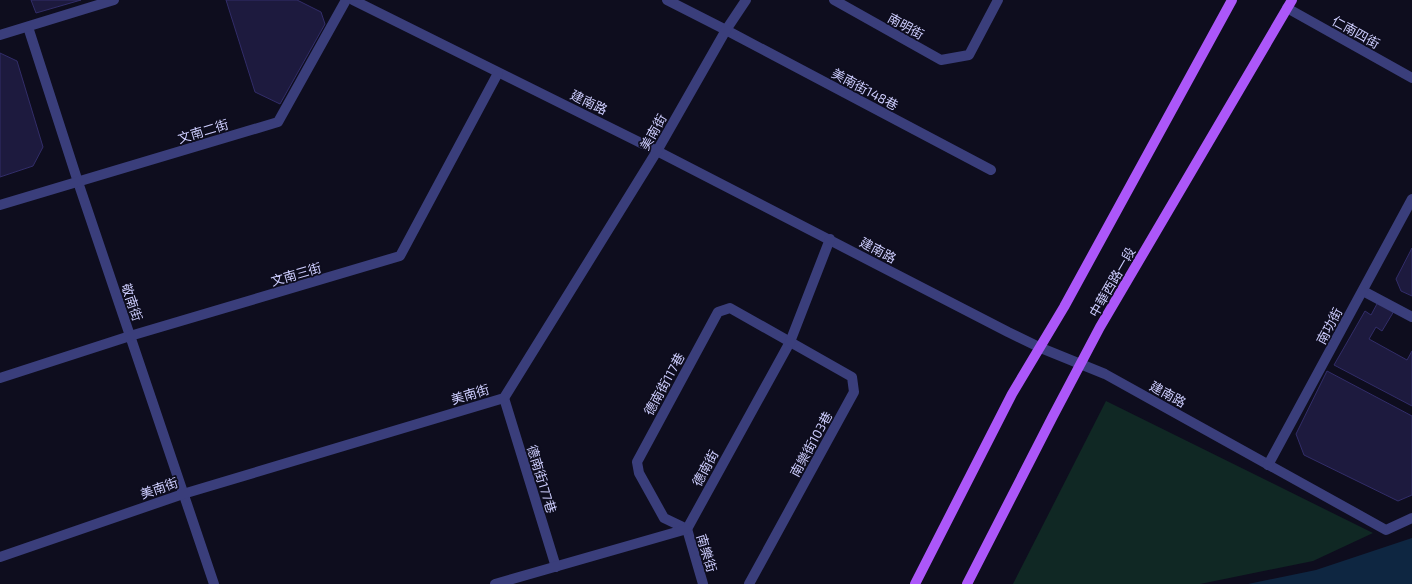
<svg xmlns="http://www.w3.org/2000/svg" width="1412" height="584" font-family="'Exo 2','Noto Sans TC',sans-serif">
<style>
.green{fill:#102824}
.water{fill:#0e2641}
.building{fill:#1d1a3e;stroke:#322d69}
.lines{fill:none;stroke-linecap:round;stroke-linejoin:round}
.service{stroke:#3a3e7b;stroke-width:10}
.minor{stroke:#3a3e7b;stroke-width:10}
.primary{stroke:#ac57f9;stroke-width:10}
.labels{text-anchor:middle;stroke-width:3.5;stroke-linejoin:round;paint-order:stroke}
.street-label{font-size:13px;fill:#ccccfd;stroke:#0e0d1e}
</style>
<rect width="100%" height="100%" fill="#0e0d1e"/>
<!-- green -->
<polygon class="green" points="1106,401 1373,533 1313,561 1200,584 1013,584"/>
<!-- water -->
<polygon class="water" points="1412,538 1412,584 1248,584 1316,570"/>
<!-- building -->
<g class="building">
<polygon points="31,0 81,0 36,13"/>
<polygon points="226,0 297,0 321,12 325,24 280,104 255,92"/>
<polygon points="0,53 17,61 43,147 33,166 0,177"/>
<polygon points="1412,248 1412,296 1401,291 1396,279"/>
<polygon points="1378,302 1394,311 1382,331 1376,327 1369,339 1407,360 1412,351 1412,406 1334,365 1365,311 1371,315"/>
<polygon points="1327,371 1412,416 1412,495 1398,501 1304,455 1296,434"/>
</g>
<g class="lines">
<!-- service -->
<g class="service">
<polyline points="726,30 991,170"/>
<polyline points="687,529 664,518 639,473 637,462 718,312 730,308 852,377 854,392 749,584"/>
</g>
<!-- minor -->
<g class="minor">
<polyline points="353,0 657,151 1008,332 1041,348 1105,374 1386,530 1412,518"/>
<polyline points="667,0 726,30"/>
<polyline points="834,0 941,60 969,55 998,0"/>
<polyline points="1287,8 1412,78"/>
<polyline points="28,27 78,182 214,584"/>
<polyline points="0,35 114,0"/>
<polyline points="0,205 278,122 346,0"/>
<polyline points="1363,291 1412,317"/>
<polyline points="0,378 130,336 400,256 498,73"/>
<polyline points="504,398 556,567"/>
<polyline points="1268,465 1412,199"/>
<polyline points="687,529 703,584"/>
<polyline points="0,557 183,494 504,398 657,151 726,30 746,0"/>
<polyline points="495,584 687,529 790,342 830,239"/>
</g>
<!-- primary -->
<g class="primary">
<polyline points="915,584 1012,394 1064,307 1232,0"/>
<polyline points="967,584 1053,416 1100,327 1292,0"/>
</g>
</g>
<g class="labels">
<!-- street labels -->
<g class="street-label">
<text transform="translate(906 26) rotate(29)" y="5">南明街</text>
<text transform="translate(1356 32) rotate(29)" y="5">仁南四街</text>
<text transform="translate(865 89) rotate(28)" y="5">美南街148巷</text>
<text transform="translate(589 102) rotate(26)" y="5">建南路</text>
<text transform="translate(203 131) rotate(-17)" y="5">文南二街</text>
<text transform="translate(653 132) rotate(-60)" y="5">美南街</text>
<text transform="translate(878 250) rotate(28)" y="5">建南路</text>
<text transform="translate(296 274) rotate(-16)" y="5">文南三街</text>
<text transform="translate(1112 282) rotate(-60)" y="5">中華西路一段</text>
<text transform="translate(132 302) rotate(71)" y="5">敬南街</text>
<text transform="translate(1329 326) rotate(-62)" y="5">南功街</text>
<text transform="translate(664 384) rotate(-61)" y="5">德南街117巷</text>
<text transform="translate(470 394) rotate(-17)" y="5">美南街</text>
<text transform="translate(1168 394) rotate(29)" y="5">建南路</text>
<text transform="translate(811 444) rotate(-61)" y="5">南樂街103巷</text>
<text transform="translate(705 468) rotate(-61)" y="5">德南街</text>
<text transform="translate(542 479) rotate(73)" y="5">德南街177巷</text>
<text transform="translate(159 488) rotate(-19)" y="5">美南街</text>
<text transform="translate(707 553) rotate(73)" y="5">南樂街</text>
</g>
</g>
</svg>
